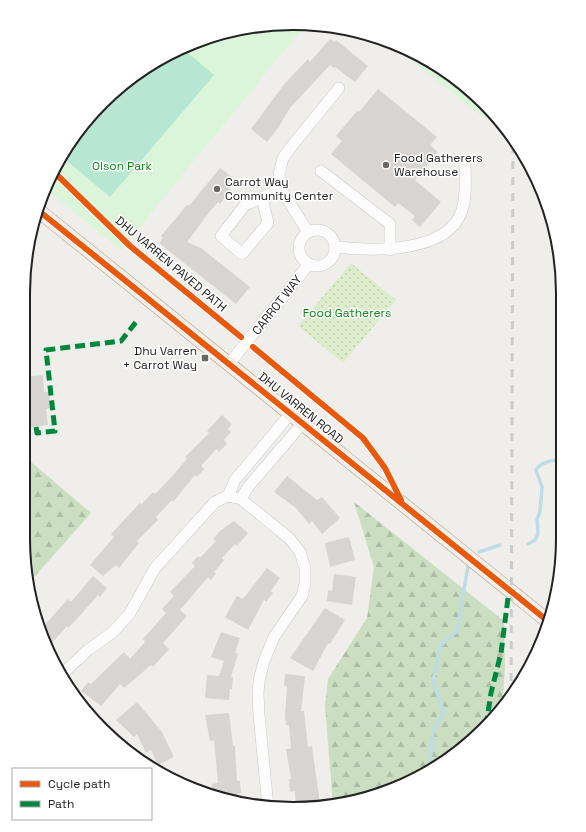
<svg xmlns="http://www.w3.org/2000/svg" width="586" height="832" font-family="'Space Grotesk',sans-serif">
<style>
.grass{fill:url(#grass-dots)}
.forest{fill:url(#forest-firs)}
.park{fill:#daf5da}
.pitch{fill:#b7e6d2}
.lines{fill:none;stroke-linecap:round;stroke-linejoin:round}
.stream{stroke:#bfdbe3;stroke-width:3.5}
.building{fill:#d7d4d2}
.minor-casing{stroke:#c9c8c7;stroke-width:12}
.major-casing{stroke:#a79c86;stroke-width:15}
.minor{stroke:#fdfcfc;stroke-width:11}
.major{stroke:#f3ede7;stroke-width:14}
.rail{stroke:#ccc;stroke-width:3;stroke-dasharray:8 8;stroke-linecap:butt}
.quiet{stroke:#00873e;stroke-width:5;stroke-dasharray:10 5;stroke-linecap:butt}
.cycleway-casing{stroke:#fff;stroke-width:8}
.cycleway{stroke:#e8590c;stroke-width:6}
.poi-dot{fill:#6a6968;stroke:#fff;stroke-width:1.5}
.labels{text-anchor:middle;stroke-width:3;stroke-linejoin:round;paint-order:stroke}
.poi-label{font-size:12px;fill:#222;stroke:#fff;text-anchor:start}
.park-label{font-size:12px;fill:#0c8416;stroke:#fff}
.street-label{font-size:12px;fill:#222;stroke:#fff}
.rim{fill:none;stroke:#222;stroke-width:2}
</style>
<defs>
<pattern id="grass-dots" width="8" height="8" patternUnits="userSpaceOnUse"><rect width="8" height="8" fill="#ddeccb"/><path d="M2 2h.1M6 6h.1" fill="none" stroke="#bdcaae" stroke-width="1.8" stroke-linecap="round"/></pattern>
<pattern id="forest-firs" width="22" height="20" patternUnits="userSpaceOnUse"><rect width="22" height="20" fill="#cbdec1"/><path d="M5 1l3.5 6h-7zM16 11l3.5 6h-7z" fill="#aebea6"/></pattern>
</defs>
<rect width="100%" height="100%" fill="#f0eeeb"/>
<!-- grass -->
<polygon class="grass" points="351,263 396,300 343,363 298,326"/>
<!-- forest -->
<g class="forest">
<polygon points="24,456 91,513 29,583 23,539"/>
<polygon points="354,502 504,621 505,668 502,708 471,742 412,781 333,805 325,706 328,679 367,618 374,567"/>
</g>
<!-- park -->
<g class="park">
<polygon points="306,24 121,250 47,190 59,158 115,90 158,59 206,37 258,25"/>
<polygon points="387,41 412,51 457,79 487,106 487,120"/>
</g>
<!-- pitch -->
<polygon class="pitch" points="182,48 214,75 110,197 61,156 115,90 158,59"/>
<g class="lines">
<!-- stream -->
<g class="stream">
<path d="M528,544L535,540L538,534L537,519L540,512L542,487L536,470C540,462 553,460 562,459"/>
<polyline points="479,552 500,545"/>
<polyline points="427,771 430,764 433,731 444,712 433,682 440,646 457,631 468,566"/>
</g>
</g>
<!-- building -->
<g class="building">
<polygon points="330,39 335,42 336,40 368,66 355,82 335,67 334,68 330,65 290,108 278,128 267,142 251,129 285,83 308,59 310,62"/>
<polygon points="378,89 437,137 430,145 438,152 415,180 441,202 420,227 412,220 415,216 398,203 395,207 331,154 342,141 336,136 357,111 359,112"/>
<polygon points="220,168 236,180 229,189 231,190 220,204 218,202 211,210 187,242 201,248 250,287 236,304 159,243 163,238 161,236 187,205 189,206"/>
<polygon points="43,375 44,392 49,391 50,408 46,409 48,425 25,428 26,377"/>
<polygon points="222,415 232,424 228,429 231,432 224,440 227,444 219,452 216,449 201,466 204,469 197,477 195,475 173,502 172,500 156,517 158,520 137,541 139,543 119,568 116,565 103,576 90,565 114,537 111,534 140,503 142,504 153,492 155,494 168,481 187,459 185,457 209,433 207,431"/>
<polygon points="287,476 317,500 322,497 340,518 322,534 312,521 309,524 296,508 274,492"/>
<polygon points="234,521 248,533 237,546 235,544 222,558 224,560 214,572 216,573 211,580 208,577 180,610 187,616 163,643 169,649 153,667 151,665 124,688 120,684 101,706 81,691 88,682 91,684 124,652 130,659 145,642 143,639 166,613 162,609 174,596 170,592 195,566 192,563 198,556 200,558 216,541 213,539 220,531"/>
<polygon points="349,537 355,560 330,567 325,543"/>
<polygon points="267,568 280,578 271,591 273,593 266,602 264,600 248,630 225,617 237,596 243,599"/>
<polygon points="334,574 356,577 352,605 327,601 328,590 332,591"/>
<polygon points="93,576 107,588 100,597 98,595 75,621 68,628 67,626 49,646 41,629 68,599 71,602"/>
<polygon points="325,608 345,620 330,644 328,643 313,671 290,658"/>
<polygon points="221,632 240,638 235,653 238,654 231,677 233,677 232,689 230,689 229,700 205,698 207,675 219,676 224,661 211,657"/>
<polygon points="285,674 305,676 301,711 304,711 308,747 312,746 320,804 296,807 295,791 290,792 289,779 291,779 286,749 291,749 289,725 286,725 285,715 287,686 284,686"/>
<polygon points="137,702 162,732 174,757 158,765 151,750 146,753 137,734 134,737 116,720"/>
<polygon points="229,713 233,746 235,746 237,781 240,781 241,793 237,794 237,801 213,795 212,784 218,783 214,740 210,741 205,715"/>
</g>
<g class="lines">
<defs>
<g id="minor">
<polyline points="321,171 390,224 390,250"/>
<polyline points="262,198 268,223 242,254 221,236 245,205 281,189"/>
<circle cx="317" cy="248" r="18"/>
<polyline points="308,232 281,189 279,174 283,158 291,147 339,88"/>
<path d="M336,247C371,251 449,254 462,210C467,195 465,176 465,161"/>
<polyline points="229,364 309,264"/>
<polyline points="228,496 235,480 291,413"/>
<polyline points="241,499 248,487 303,423"/>
<polyline points="62,674 88,650 113,632 130,613 155,568 215,502 228,496 241,499 290,539 300,552 305,568 305,583 302,596 274,637 264,661 259,681 258,693 259,715 268,807"/>
</g>
<polyline id="major" points="39,211 549,622"/>
</defs>
<!-- minor casing -->
<use href="#minor" class="minor-casing"/>
<!-- major casing -->
<use href="#major" class="major-casing"/>
<!-- minor -->
<use href="#minor" class="minor"/>
<!-- major -->
<use href="#major" class="major"/>
<!-- rail -->
<polyline class="rail" points="511,697 513,140"/>
<!-- quiet -->
<g class="quiet">
<polyline points="288,24 294,28 305,24"/>
<polyline points="234,31 240,30"/>
<polyline points="36,427 37,433 55,431 46,350 121,341 136,322"/>
<polyline points="486,726 491,693 501,653 509,590"/>
</g>
<defs>
<g id="cycleway">
<polyline points="54,172 130,246 241,337"/>
<polyline points="39,211 549,622"/>
<polyline points="253,347 363,438 385,468 401,500"/>
</g>
</defs>
<!-- cycleway casing -->
<use href="#cycleway" class="cycleway-casing"/>
<!-- cycleway -->
<use href="#cycleway" class="cycleway"/>
</g>
<!-- markers -->
<g class="poi-dot">
<circle cx="386" cy="165" r="4"/>
<circle cx="217" cy="189" r="4"/>
<rect x="201" y="354" width="8" height="8" rx="2"/>
</g>
<g class="labels">
<!-- poi labels -->
<g class="poi-label">
<text x="394" y="162">Food Gatherers<tspan x="394" dy="14">Warehouse</tspan></text>
<text x="225" y="186">Carrot Way<tspan x="225" dy="14">Community Center</tspan></text>
<text x="197" y="355" text-anchor="end">Dhu Varren<tspan x="197" dy="14">+ Carrot Way</tspan></text>
</g>
<!-- park labels -->
<g class="park-label">
<text x="122" y="170">Olson Park</text>
<text x="347" y="317">Food Gatherers</text>
</g>
<!-- street labels -->
<g class="street-label">
<text transform="translate(171 264) rotate(40)" y="4">DHU VARREN PAVED PATH</text>
<text transform="translate(277 305) rotate(-52)" y="4">CARROT WAY</text>
<text transform="translate(301 408) rotate(39)" y="4">DHU VARREN ROAD</text>
</g>
</g>
<!-- crop -->
<path d="M0 0H586V832H0ZM293 30H293A263 263 0 0 1 556 293V539A263 263 0 0 1 293 802H293A263 263 0 0 1 30 539V293A263 263 0 0 1 293 30Z" fill="#fff" fill-rule="evenodd"/>
<path class="rim" d="M293 30H293A263 263 0 0 1 556 293V539A263 263 0 0 1 293 802H293A263 263 0 0 1 30 539V293A263 263 0 0 1 293 30Z"/>
<!-- legend -->
<rect x="12" y="768" width="140" height="52" fill="#ffffff" stroke="#a7a7a7"/>
<rect x="20" y="781" width="20" height="6" fill="#e8590c" stroke="#a7a7a7"/>
<text x="48" y="788" font-size="12" fill="#222222">Cycle path</text>
<rect x="20" y="801" width="20" height="6" fill="#00873e" stroke="#a7a7a7"/>
<text x="48" y="808" font-size="12" fill="#222222">Path</text>
</svg>
